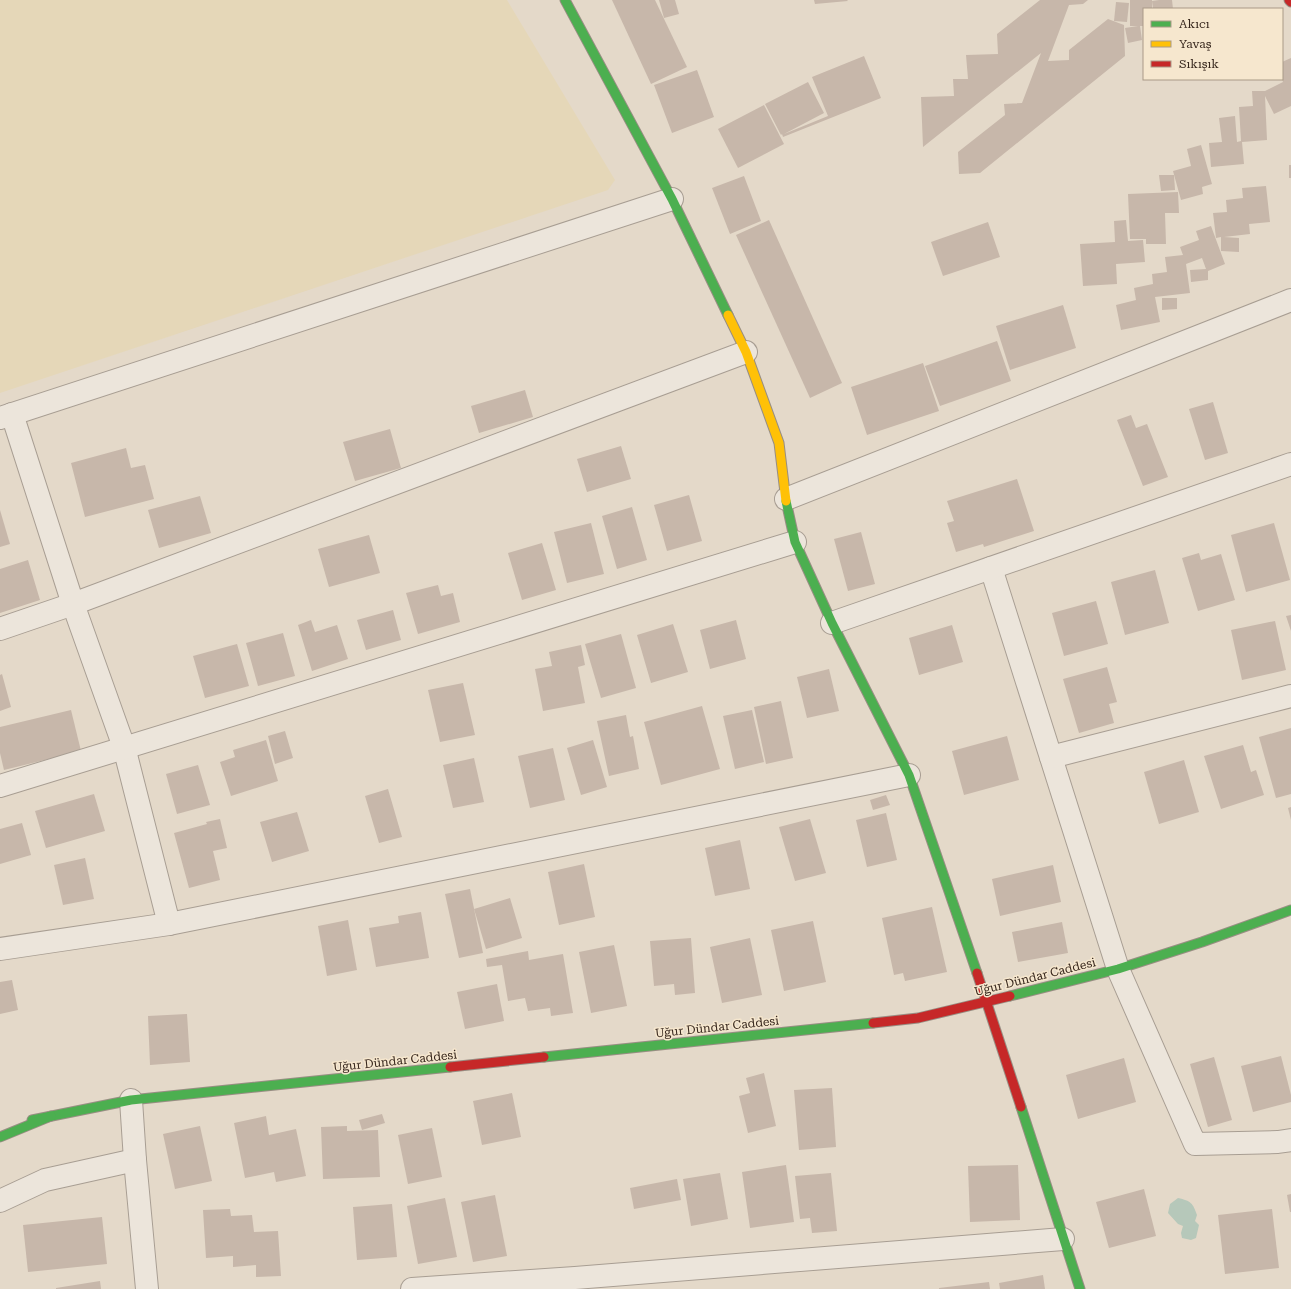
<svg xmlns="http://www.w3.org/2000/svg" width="1291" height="1289" font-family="'Roboto Serif',serif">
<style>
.farmland{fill:#e5d7b8}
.water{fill:#b6c8ba}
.building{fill:#c7b7aa}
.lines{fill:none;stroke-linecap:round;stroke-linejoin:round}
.street-casing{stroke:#a89e93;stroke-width:24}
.fast-casing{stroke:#988e83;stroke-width:11}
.slow-casing{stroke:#988e83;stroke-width:11}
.jam-casing{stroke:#988e83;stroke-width:11}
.street{stroke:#ece5db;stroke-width:22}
.fast{stroke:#4caf50;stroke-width:9}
.slow{stroke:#ffc107;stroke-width:9}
.jam{stroke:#c62828;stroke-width:9}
.labels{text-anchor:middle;stroke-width:3;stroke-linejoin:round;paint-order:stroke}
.street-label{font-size:12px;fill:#36261c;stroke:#f6e7ce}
</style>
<rect width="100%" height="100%" fill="#e4d9c9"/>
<!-- farmland -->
<polygon class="farmland" points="0,0 507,0 615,180 608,190 0,393"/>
<!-- water -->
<path class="water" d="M1178,1198C1191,1201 1193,1203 1197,1215L1195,1221L1199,1225L1196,1238L1191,1240L1182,1238L1181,1233L1183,1226L1178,1224L1168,1213L1170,1204Z"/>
<!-- building -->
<g class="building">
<polygon points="612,0 655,0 687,67 651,84"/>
<polygon points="659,0 675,0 679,14 664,18"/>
<polygon points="814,0 847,0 848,1 815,4"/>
<polygon points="1040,0 1088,0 1083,4 1069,5 1048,61 1069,60 1069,50 1108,19 1124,25 1125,56 980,173 959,174 958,152 1005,115 1004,104 1022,103 1041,53 923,147 921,97 954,96 953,79 968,79 966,55 998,54 997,34"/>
<polygon points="1130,0 1152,0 1152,9 1144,9 1144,26 1140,26 1142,40 1128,43 1125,28 1138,26 1130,26"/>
<polygon points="1159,0 1172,0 1173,9 1153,9 1152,1"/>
<polygon points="1116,2 1129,3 1127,22 1114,21"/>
<polygon points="864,56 881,98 783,137 782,134 781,135 765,104 808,82 824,113 784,134 828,116 812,77"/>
<polygon points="1291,58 1291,106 1274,114 1265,96 1267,140 1242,142 1244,164 1211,167 1209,143 1222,142 1219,118 1235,116 1237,142 1241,141 1239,107 1253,106 1252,91 1265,91 1283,82 1282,79 1282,62"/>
<polygon points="697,70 714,117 672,133 654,85"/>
<polygon points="764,105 784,144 738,168 718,129"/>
<polygon points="1201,145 1212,184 1202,187 1203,194 1181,200 1173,171 1191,166 1187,149"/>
<rect x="1289" y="165" width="2" height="13"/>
<polygon points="1159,175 1174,175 1175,190 1161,191"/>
<polygon points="744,176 761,221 730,234 712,188"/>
<polygon points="1266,186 1270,222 1249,224 1250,234 1224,237 1239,238 1239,252 1221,251 1221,237 1216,238 1213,213 1227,212 1226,200 1243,198 1242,188"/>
<polygon points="1178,192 1179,213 1165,213 1166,244 1146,244 1146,239 1130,239 1128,194"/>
<polygon points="769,220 842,383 810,398 736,235"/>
<polygon points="1126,220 1128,241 1143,240 1145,262 1116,264 1117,284 1083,286 1080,244 1115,242 1114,221"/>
<polygon points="988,222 1000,257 943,276 931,242"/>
<polygon points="1211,226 1225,264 1208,271 1208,280 1191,282 1190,270 1206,269 1202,258 1186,264 1190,293 1155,297 1160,322 1121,330 1116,305 1136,300 1134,288 1153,284 1152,274 1167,272 1165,257 1183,255 1180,247 1199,240 1196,231"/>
<polygon points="1162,298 1177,298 1177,309 1162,310"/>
<polygon points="1063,305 1076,348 1010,370 996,326"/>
<polygon points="997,341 1011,381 940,406 925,366"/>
<polygon points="923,363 939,411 867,435 851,387"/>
<polygon points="525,390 533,417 479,433 471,406"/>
<polygon points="1213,402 1228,453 1205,460 1189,409"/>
<polygon points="1131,415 1136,428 1147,424 1168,477 1143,486 1117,420"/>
<polygon points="390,429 401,468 355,481 343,442"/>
<polygon points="621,446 631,479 587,492 577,459"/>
<polygon points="126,448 131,468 145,465 154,499 85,517 71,463"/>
<polygon points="1017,479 1034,531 984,547 983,544 956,552 947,523 954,521 947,501"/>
<polygon points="689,495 702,541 667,551 654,505"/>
<polygon points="200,496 211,533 159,548 148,510"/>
<polygon points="632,507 647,560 617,569 602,516"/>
<polygon points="0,510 10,544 0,547"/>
<polygon points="591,523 604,574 567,583 554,532"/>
<polygon points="1274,523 1290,580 1246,592 1231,535"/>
<polygon points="861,532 875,584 848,591 834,539"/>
<polygon points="369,535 380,573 329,587 318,549"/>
<polygon points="542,543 556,590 522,600 508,553"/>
<polygon points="1199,553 1201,560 1221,554 1235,600 1198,611 1182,558"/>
<polygon points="28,560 40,600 0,613 0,569"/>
<polygon points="1155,570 1169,623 1125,635 1111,582"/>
<polygon points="438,585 441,596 453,593 460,622 418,634 406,593"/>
<polygon points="1096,601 1108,644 1064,656 1052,613"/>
<polygon points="393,610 401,640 366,650 357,620"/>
<polygon points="1291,615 1291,631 1286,616"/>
<polygon points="311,620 315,632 337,625 348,659 312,671 298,625"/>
<polygon points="736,620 746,659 710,669 700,630"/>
<polygon points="1275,621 1286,670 1242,680 1231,630"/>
<polygon points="673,624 688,672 651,683 637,635"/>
<polygon points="952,625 963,662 919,675 909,638"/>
<polygon points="283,633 295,676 258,686 246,643"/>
<polygon points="621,634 636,688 601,698 585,644"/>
<polygon points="237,644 249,686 205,698 193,656"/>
<polygon points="581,645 585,665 578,667 585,703 543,711 535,669 552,666 549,652"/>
<polygon points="1107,667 1117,702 1109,704 1114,723 1079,733 1063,679"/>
<polygon points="829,669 839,711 807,718 797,677"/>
<polygon points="2,674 11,707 0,711 0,675"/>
<polygon points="463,683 475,735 440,742 428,690"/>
<polygon points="781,701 793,758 766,764 754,707"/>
<polygon points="702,706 720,769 661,785 644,722"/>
<polygon points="71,710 81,751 4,770 0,753 0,727"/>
<polygon points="752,710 764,762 735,769 723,716"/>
<polygon points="626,715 630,737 633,736 639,769 609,776 597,721"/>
<polygon points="1291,728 1291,794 1276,798 1259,737"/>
<polygon points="285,731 293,758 275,764 268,736"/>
<polygon points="1007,736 1019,780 964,795 952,751"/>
<polygon points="266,740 278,781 231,796 220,762 235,757 233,750"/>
<polygon points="593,740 607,787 581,795 567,748"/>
<polygon points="1243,745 1251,772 1256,770 1264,795 1221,809 1204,756"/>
<polygon points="553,748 565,800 530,808 518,756"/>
<polygon points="474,758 484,802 453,808 443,765"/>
<polygon points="1184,760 1199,812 1159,824 1144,772"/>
<polygon points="198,765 210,805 177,814 166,774"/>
<polygon points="388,789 402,837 379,843 365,796"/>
<polygon points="94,794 105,831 46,848 35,811"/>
<polygon points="886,795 890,805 873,810 870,800"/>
<polygon points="1291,807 1291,820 1288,808"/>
<polygon points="297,812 309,851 272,862 260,822"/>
<polygon points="886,813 897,860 867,867 856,820"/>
<polygon points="220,819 227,848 213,851 220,880 189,888 174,833 207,824 206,822"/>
<polygon points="810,819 826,873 795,881 779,827"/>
<polygon points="22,823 31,855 0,864 0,829"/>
<polygon points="740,840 750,889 715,896 705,848"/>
<polygon points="85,858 94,899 63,905 54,865"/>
<polygon points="584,864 595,917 559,925 548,872"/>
<polygon points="1053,865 1061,902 1000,916 992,879"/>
<polygon points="470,889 483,953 459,958 445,894"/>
<polygon points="510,898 522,938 486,949 474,909"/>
<polygon points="932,907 947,972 905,981 903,973 894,975 882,918"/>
<polygon points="421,912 429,958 376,967 369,928 399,923 398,916"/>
<polygon points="348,920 357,970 327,976 318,926"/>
<polygon points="813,921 826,982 784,991 771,930"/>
<polygon points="1062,922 1068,953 1018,962 1012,932"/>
<polygon points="691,938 695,993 675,995 674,984 654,986 650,941"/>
<polygon points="750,938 762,995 722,1003 710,947"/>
<polygon points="614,945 627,1006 591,1013 579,952"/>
<polygon points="528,951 529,960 563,954 573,1013 551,1016 550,1008 528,1011 525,998 508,1001 502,965 487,967 486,959"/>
<polygon points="12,980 18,1010 0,1014 0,982"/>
<polygon points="497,984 504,1021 465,1029 457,992"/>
<polygon points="187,1014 190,1062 150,1065 148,1016"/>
<polygon points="1281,1056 1291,1095 1291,1102 1253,1112 1241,1066"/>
<polygon points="1214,1057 1232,1120 1208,1127 1190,1064"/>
<polygon points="1124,1058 1136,1102 1078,1119 1066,1075"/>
<polygon points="764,1073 776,1126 748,1133 739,1096 750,1093 746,1078"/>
<polygon points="832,1088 836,1147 799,1150 794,1090"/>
<polygon points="512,1093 521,1137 482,1145 473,1101"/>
<polygon points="382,1114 385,1123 362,1130 359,1120"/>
<polygon points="266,1116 269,1135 296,1129 306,1176 276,1182 274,1172 245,1178 234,1123"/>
<polygon points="200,1126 212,1181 175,1189 163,1134"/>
<polygon points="347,1126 347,1131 378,1130 380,1177 323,1179 321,1127"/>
<polygon points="432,1128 442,1177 408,1184 398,1135"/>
<polygon points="786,1165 794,1222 750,1228 742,1172"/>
<polygon points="1018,1165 1020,1220 970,1222 968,1166"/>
<polygon points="720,1173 728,1219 691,1226 683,1179"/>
<polygon points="831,1173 837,1231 812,1233 810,1218 800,1219 795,1176"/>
<polygon points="677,1179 681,1200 634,1209 630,1188"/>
<polygon points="1144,1189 1156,1236 1109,1248 1096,1202"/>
<polygon points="1291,1194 1291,1212 1290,1212 1287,1195"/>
<polygon points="495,1195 507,1256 473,1262 461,1202"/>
<polygon points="445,1198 457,1257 418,1264 407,1206"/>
<polygon points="392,1204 397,1257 357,1260 353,1207"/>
<polygon points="230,1209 231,1216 252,1215 254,1232 278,1231 281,1276 256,1277 256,1265 233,1267 233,1256 206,1258 203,1210"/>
<polygon points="1272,1209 1279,1268 1225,1274 1218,1215"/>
<polygon points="102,1217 107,1264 28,1272 23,1225"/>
<polygon points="1043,1275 1045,1289 1000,1289 999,1283"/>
<polygon points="100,1281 101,1289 56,1289 56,1288"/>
<polygon points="989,1282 990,1289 939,1289 939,1288"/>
</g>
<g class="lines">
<defs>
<g id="street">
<polyline points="12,414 73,604 124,747 169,924"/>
<polyline points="0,418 672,199"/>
<polyline points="786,499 1291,300"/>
<polyline points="991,568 1118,969 1195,1144 1278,1142 1291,1140"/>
<polyline points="832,623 1291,464"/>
<polyline points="0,629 73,604 746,352"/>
<polyline points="1051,757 1291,696"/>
<polyline points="0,786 795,542"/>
<polyline points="0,949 169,924 909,775"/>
<polyline points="131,1100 135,1160 147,1289"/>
<polyline points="0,1201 45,1180 135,1160"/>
<polyline points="412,1289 575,1278 1063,1239"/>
</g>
<g id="fast">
<polyline points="565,0 672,199 728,315"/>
<polyline points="786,501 795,542 832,623 909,775 977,973"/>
<polyline points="1010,996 1118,969 1202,942 1291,910"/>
<polyline points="544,1057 873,1023"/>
<polyline points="1021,1107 1080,1289"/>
<polyline points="32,1120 131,1100 450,1067"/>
<polyline points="0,1137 51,1116"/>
</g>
<polyline id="slow" points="728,315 746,352 779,443 786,501"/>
<g id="jam">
<polyline points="1289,0 1291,2"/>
<polyline points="977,973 1021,1107"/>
<polyline points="873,1023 918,1018 1010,996"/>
<polyline points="450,1067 544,1057"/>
</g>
</defs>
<!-- street casing -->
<use href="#street" class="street-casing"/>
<!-- fast casing -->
<use href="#fast" class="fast-casing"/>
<!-- slow casing -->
<use href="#slow" class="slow-casing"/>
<!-- jam casing -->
<use href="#jam" class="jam-casing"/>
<!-- street -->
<use href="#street" class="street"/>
<!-- fast -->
<use href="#fast" class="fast"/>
<!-- slow -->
<use href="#slow" class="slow"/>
<!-- jam -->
<use href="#jam" class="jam"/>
</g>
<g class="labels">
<!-- street labels -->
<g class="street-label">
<text transform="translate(1035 977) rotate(-14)" y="4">Uğur Dündar Caddesi</text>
<text transform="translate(717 1027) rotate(-6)" y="4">Uğur Dündar Caddesi</text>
<text transform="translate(395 1061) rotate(-6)" y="4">Uğur Dündar Caddesi</text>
</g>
</g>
<!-- legend -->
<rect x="1143" y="8" width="140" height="72" fill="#f6e7ce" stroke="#a99a87"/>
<rect x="1151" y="21" width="20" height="6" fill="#4caf50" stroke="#a99a87"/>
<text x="1179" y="28" font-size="12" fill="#36261c">Akıcı</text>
<rect x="1151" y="41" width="20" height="6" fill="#ffc107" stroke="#a99a87"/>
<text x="1179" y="48" font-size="12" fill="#36261c">Yavaş</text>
<rect x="1151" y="61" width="20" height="6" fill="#c62828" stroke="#a99a87"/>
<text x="1179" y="68" font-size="12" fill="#36261c">Sıkışık</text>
</svg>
